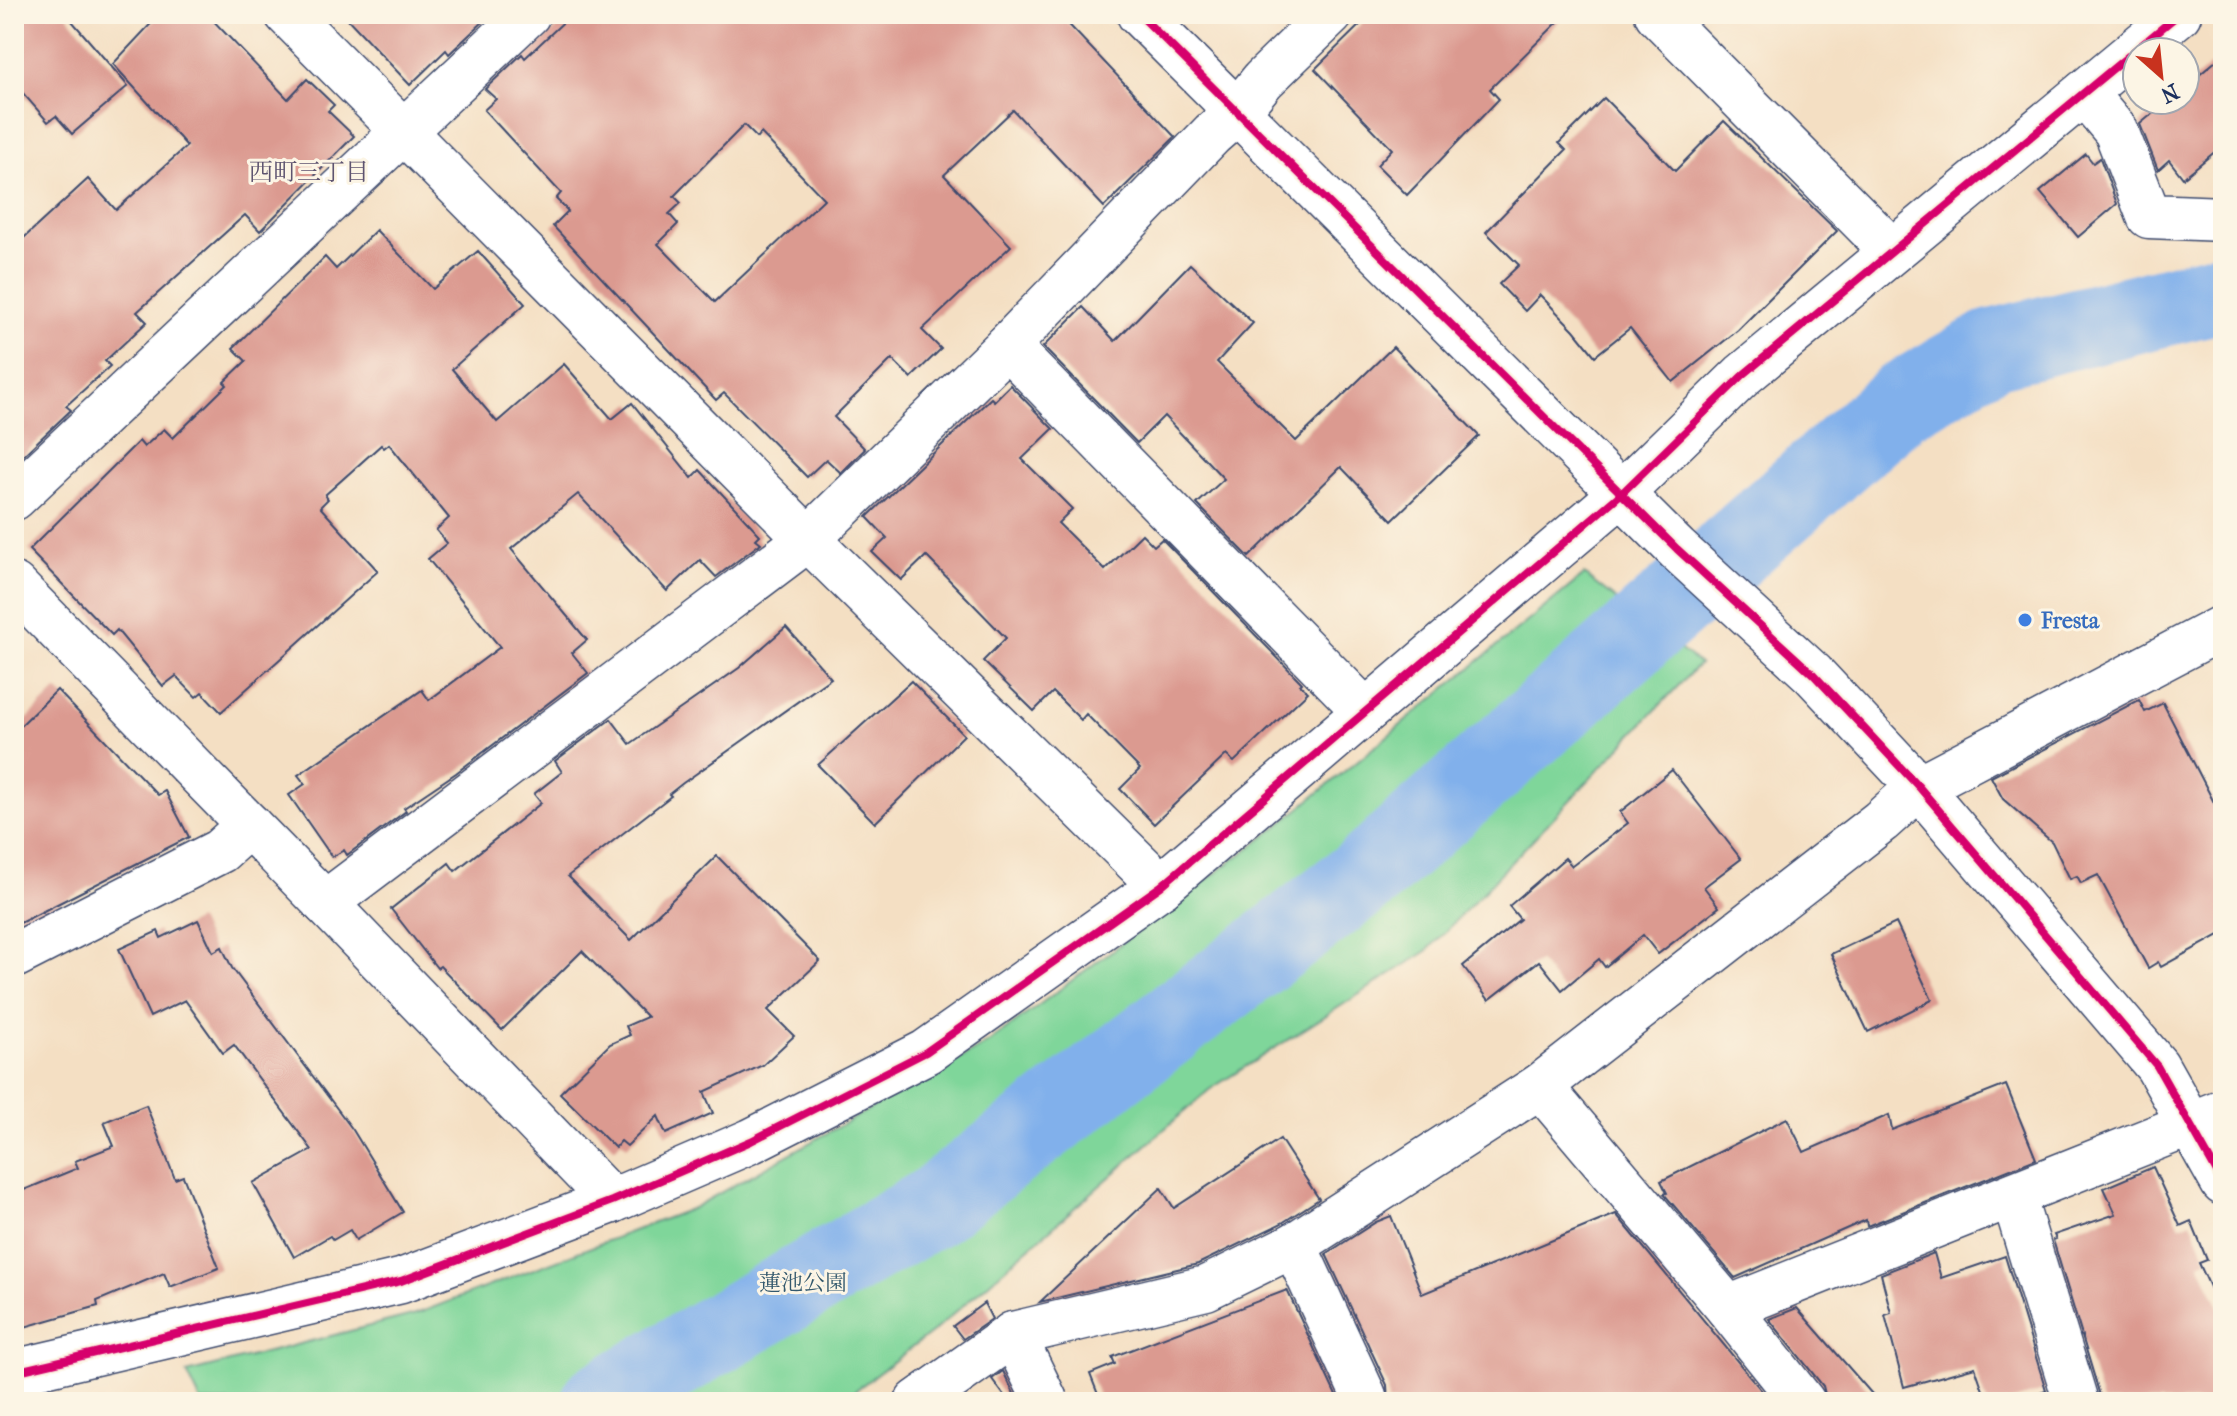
<svg xmlns="http://www.w3.org/2000/svg" width="2237" height="1416" font-family="'IM FELL French Canon','Noto Serif JP',serif">
<style>
.green{fill:#7fd69a;stroke:#4d827c;stroke-width:2}
.lines{fill:none;stroke-linecap:round;stroke-linejoin:round}
.river{stroke:#81b0eb;stroke-width:80}
.building{fill:#db9a90;fill-rule:evenodd}
.minor-casing{stroke:#3c496d;stroke-width:47}
.minor{stroke:#fff;stroke-width:44}
.cycleway-casing{stroke:#fcf5e5;stroke-width:13}
.cycleway{stroke:#d6006c;stroke-width:8}
.shop-dot{fill:#3f7fe0;stroke:#fcf5e5;stroke-width:3}
.labels{text-anchor:middle;stroke-width:6;stroke-linejoin:round;paint-order:stroke}
.shop-label{font-size:22px;font-weight:bold;fill:#366cbe;stroke:#fcf5e5;text-anchor:start}
.park-label{font-size:22px;fill:#34596d;stroke:#fcf5e5}
.neighbourhood-label{font-size:24px;fill:#5e5470;stroke:#fcf5e5}
</style>
<rect width="100%" height="100%" fill="#fcf5e5"/>
<filter id="ink" filterUnits="userSpaceOnUse"><feTurbulence type="fractalNoise" baseFrequency=".0125" numOctaves="2"/><feDisplacementMap in="SourceGraphic" scale="16" xChannelSelector="R" yChannelSelector="G"/><feConvolveMatrix kernelMatrix="1 2 1 2 8 2 1 2 1" color-interpolation-filters="sRGB"/></filter>
<filter id="wash" filterUnits="userSpaceOnUse"><feTurbulence type="fractalNoise" baseFrequency=".006" numOctaves="4" result="noise"/><feDisplacementMap in="SourceGraphic" scale="32" xChannelSelector="R" yChannelSelector="G"/><feGaussianBlur stdDeviation="1.8" result="paint"/><feColorMatrix in="noise" values="0 0 0 0 0 0 0 0 0 0 0 0 0 0 0 0 0 1.4 0 .05"/><feComposite in="paint" operator="in"/></filter>
<g filter="url(#wash)">
<rect width="100%" height="100%" fill="#f4dfc3"/>
<!-- green -->
<polygon class="green" points="1584,575 1699,664 1427,951 1209,1090 935,1330 840,1402 201,1402 187,1373 416,1314 693,1208 988,1043 1268,834"/>
<g class="lines">
<!-- river -->
<polyline class="river" points="601,1402 934,1206 1369,872 1902,401 1992,349 2223,292"/>
</g>
<g id="blocks">
<!-- building -->
<g class="building">
<polygon points="14,14 66,14 128,86 72,134 56,116 48,122 14,83"/>
<polygon points="160,14 207,14 288,99 307,79 334,105 328,111 354,136 260,231 245,215 137,312 147,322 105,361 110,366 66,406 71,410 14,464 14,247 88,179 116,210 187,146 113,64"/>
<polygon points="343,14 483,14 481,16 485,20 449,54 446,50 410,85"/>
<path d="M572,14H1059L1175,137L1104,207L1013,110L944,175L1011,246L922,330L941,349L911,378L892,359L834,417L865,449L841,473L826,459L807,477L724,393L716,400L553,226L568,211L556,199L561,193L484,110L496,99L485,89L522,54L525,58ZM744,125L757,138L761,133L824,199L715,302L658,244L678,224L669,214L681,203L674,196Z"/>
<polygon points="1371,14 1566,14 1490,89 1499,99 1407,195 1377,165 1392,149 1315,69"/>
<polygon points="2223,55 2223,145 2183,178 2169,160 2158,170 2140,124 2169,100 2185,100 2185,87"/>
<polygon points="1604,98 1675,171 1724,121 1837,231 1738,330 1673,382 1630,328 1595,356 1574,330 1540,295 1525,311 1499,284 1519,265 1486,232 1566,150 1559,143"/>
<polygon points="2086,154 2093,163 2100,158 2117,204 2078,237 2040,192"/>
<polygon points="376,230 433,289 478,251 525,304 452,369 497,422 564,364 612,419 632,403 692,478 700,470 760,535 756,539 761,543 716,577 700,560 667,591 578,494 511,549 587,640 572,653 588,673 456,773 404,808 406,811 347,855 344,850 332,857 289,795 305,784 298,775 422,690 429,700 500,647 428,559 447,543 436,530 449,518 389,444 384,448 381,445 325,495 328,499 320,507 378,571 221,712 202,692 196,697 176,676 163,686 117,630 112,635 29,550 139,441 144,447 164,429 173,438 227,385 224,382 246,361 233,348 325,257 336,269"/>
<polygon points="1190,264 1253,323 1217,362 1296,441 1393,347 1479,436 1392,520 1341,467 1249,557 1197,504 1224,479 1164,416 1137,443 1043,347 1083,307 1115,341"/>
<polygon points="1010,385 1053,429 1022,459 1072,509 1058,523 1105,570 1142,534 1154,546 1162,539 1302,683 1300,685 1308,692 1234,762 1226,755 1154,824 1120,789 1140,769 1086,714 1081,720 1053,692 1034,711 983,661 1006,638 926,556 901,580 872,552 887,538 867,517 991,398 994,401"/>
<polygon points="786,627 831,678 683,783 669,794 671,796 568,876 631,940 717,856 820,961 768,1010 794,1036 763,1065 704,1092 713,1113 666,1134 658,1116 627,1146 621,1141 615,1148 560,1093 610,1044 630,1035 626,1026 647,1017 582,951 502,1030 440,966 437,968 391,909 449,863 455,871 541,803 534,794 562,772 555,761 611,719 630,744 739,668"/>
<polygon points="911,681 964,735 875,823 818,765"/>
<polygon points="57,690 158,795 165,791 189,837 14,926 14,732"/>
<polygon points="2139,700 2145,712 2163,703 2223,820 2223,933 2161,967 2158,962 2148,968 2098,875 2081,883 2077,876 2070,879 2052,842 2003,799 1991,777"/>
<polygon points="1672,770 1741,859 1704,887 1719,907 1658,954 1643,935 1605,967 1599,959 1562,990 1539,961 1489,1000 1463,966 1520,919 1509,906 1565,858 1572,866 1628,823 1620,812"/>
<polygon points="198,920 213,952 222,947 232,968 353,1130 403,1212 356,1240 350,1230 333,1240 330,1236 294,1257 253,1183 312,1150 234,1045 223,1053 185,1000 150,1017 119,949 158,931 161,938"/>
<polygon points="1896,923 1932,1000 1868,1032 1831,954"/>
<polygon points="2006,1085 2036,1159 1867,1226 1866,1220 1735,1278 1664,1194 1667,1193 1661,1181 1787,1118 1804,1152 1889,1115 1892,1130"/>
<polygon points="146,1105 175,1179 183,1176 219,1268 170,1287 164,1273 97,1301 98,1306 14,1330 14,1194 78,1168 75,1161 114,1146 104,1122"/>
<polygon points="1280,1139 1319,1199 1282,1223 1198,1264 1040,1302 1161,1188 1174,1208"/>
<polygon points="2153,1167 2180,1226 2191,1221 2207,1260 2199,1263 2223,1315 2223,1402 2102,1402 2053,1240 2056,1239 2054,1235 2116,1214 2104,1188"/>
<polygon points="1616,1214 1771,1402 1388,1402 1387,1385 1326,1254 1376,1222 1391,1216 1422,1294"/>
<polygon points="1934,1253 1941,1278 2005,1256 2046,1390 2009,1402 1987,1402 1975,1367 1904,1387 1885,1315 1891,1313 1881,1274"/>
<polygon points="1287,1290 1339,1402 1101,1402 1090,1374 1115,1364 1112,1357"/>
<polygon points="984,1303 992,1319 963,1339 953,1326"/>
<polygon points="1797,1308 1879,1402 1827,1402 1823,1386 1769,1319"/>
<polygon points="1003,1371 1018,1402 1009,1402 992,1379"/>
</g>
</g>
</g>
<g filter="url(#ink)">
<use href="#blocks" fill-opacity="0" stroke="#3c496d" stroke-width="2"/>
<g class="lines">
<defs>
<g id="minor">
<polyline points="287,14 808,539 1161,886"/>
<polyline points="1139,14 1677,549 1813,674 1919,787 2157,1066 2223,1183"/>
<polyline points="1657,14 1892,251"/>
<polyline points="2084,93 2116,131 2149,216 2223,219"/>
<polyline points="1007,346 1365,711"/>
<polyline points="14,498 528,14"/>
<polyline points="14,585 325,903 612,1201"/>
<polyline points="325,903 808,539 1007,346 1212,134 1237,112 1263,80 1331,14"/>
<polyline points="14,956 220,851 249,825"/>
<polyline points="1540,1086 1728,1308 1803,1402"/>
<polyline points="2013,1195 2076,1402"/>
<polyline points="1294,1245 1364,1396"/>
<polyline points="1728,1308 2223,1111"/>
<polyline points="1013,1334 1046,1402"/>
<polyline points="14,1372 401,1281 612,1201 751,1141 926,1052 1161,886 1622,493 1743,375 2179,14"/>
<polyline points="917,1402 1013,1334 1206,1288 1294,1245 1540,1086 1881,821 1919,787 2223,627"/>
</g>
</defs>
<!-- minor casing -->
<use href="#minor" class="minor-casing"/>
<!-- minor -->
<use href="#minor" class="minor"/>
<defs>
<g id="cycleway">
<polyline points="1139,14 1677,549 1813,674 1919,787 2157,1066 2223,1183"/>
<polyline points="14,1372 401,1281 612,1201 751,1141 926,1052 1161,886 1622,493 1743,375 2179,14"/>
</g>
</defs>
<!-- cycleway casing -->
<use href="#cycleway" class="cycleway-casing"/>
<!-- cycleway -->
<use href="#cycleway" class="cycleway"/>
</g>
</g>
<!-- markers -->
<circle class="shop-dot" cx="2025" cy="620" r="8"/>
<g class="labels">
<!-- shop labels -->
<g class="shop-label">
<text x="2041" y="628">Fresta</text>
</g>
<!-- park labels -->
<g class="park-label">
<text x="803" y="1290">蓮池公園</text>
</g>
<!-- neighbourhood labels -->
<g class="neighbourhood-label">
<text x="309" y="180">西町三丁目</text>
</g>
</g>
<!-- margin -->
<rect width="2237" height="1416" fill="none" stroke="#fcf5e5" stroke-width="48"/>
<!-- north arrow -->
<g transform="translate(2161 76) rotate(153)"><circle r="38" fill="#fcf5e5" stroke="#a2a6af" stroke-width="2"/>
<path d="M0-6L14 30L0 20L-14 30Z" fill="#c8321e"/>
<text y="-12" font-size="22" font-weight="bold" text-anchor="middle" fill="#1b2f5e">N</text>
</g>
</svg>
